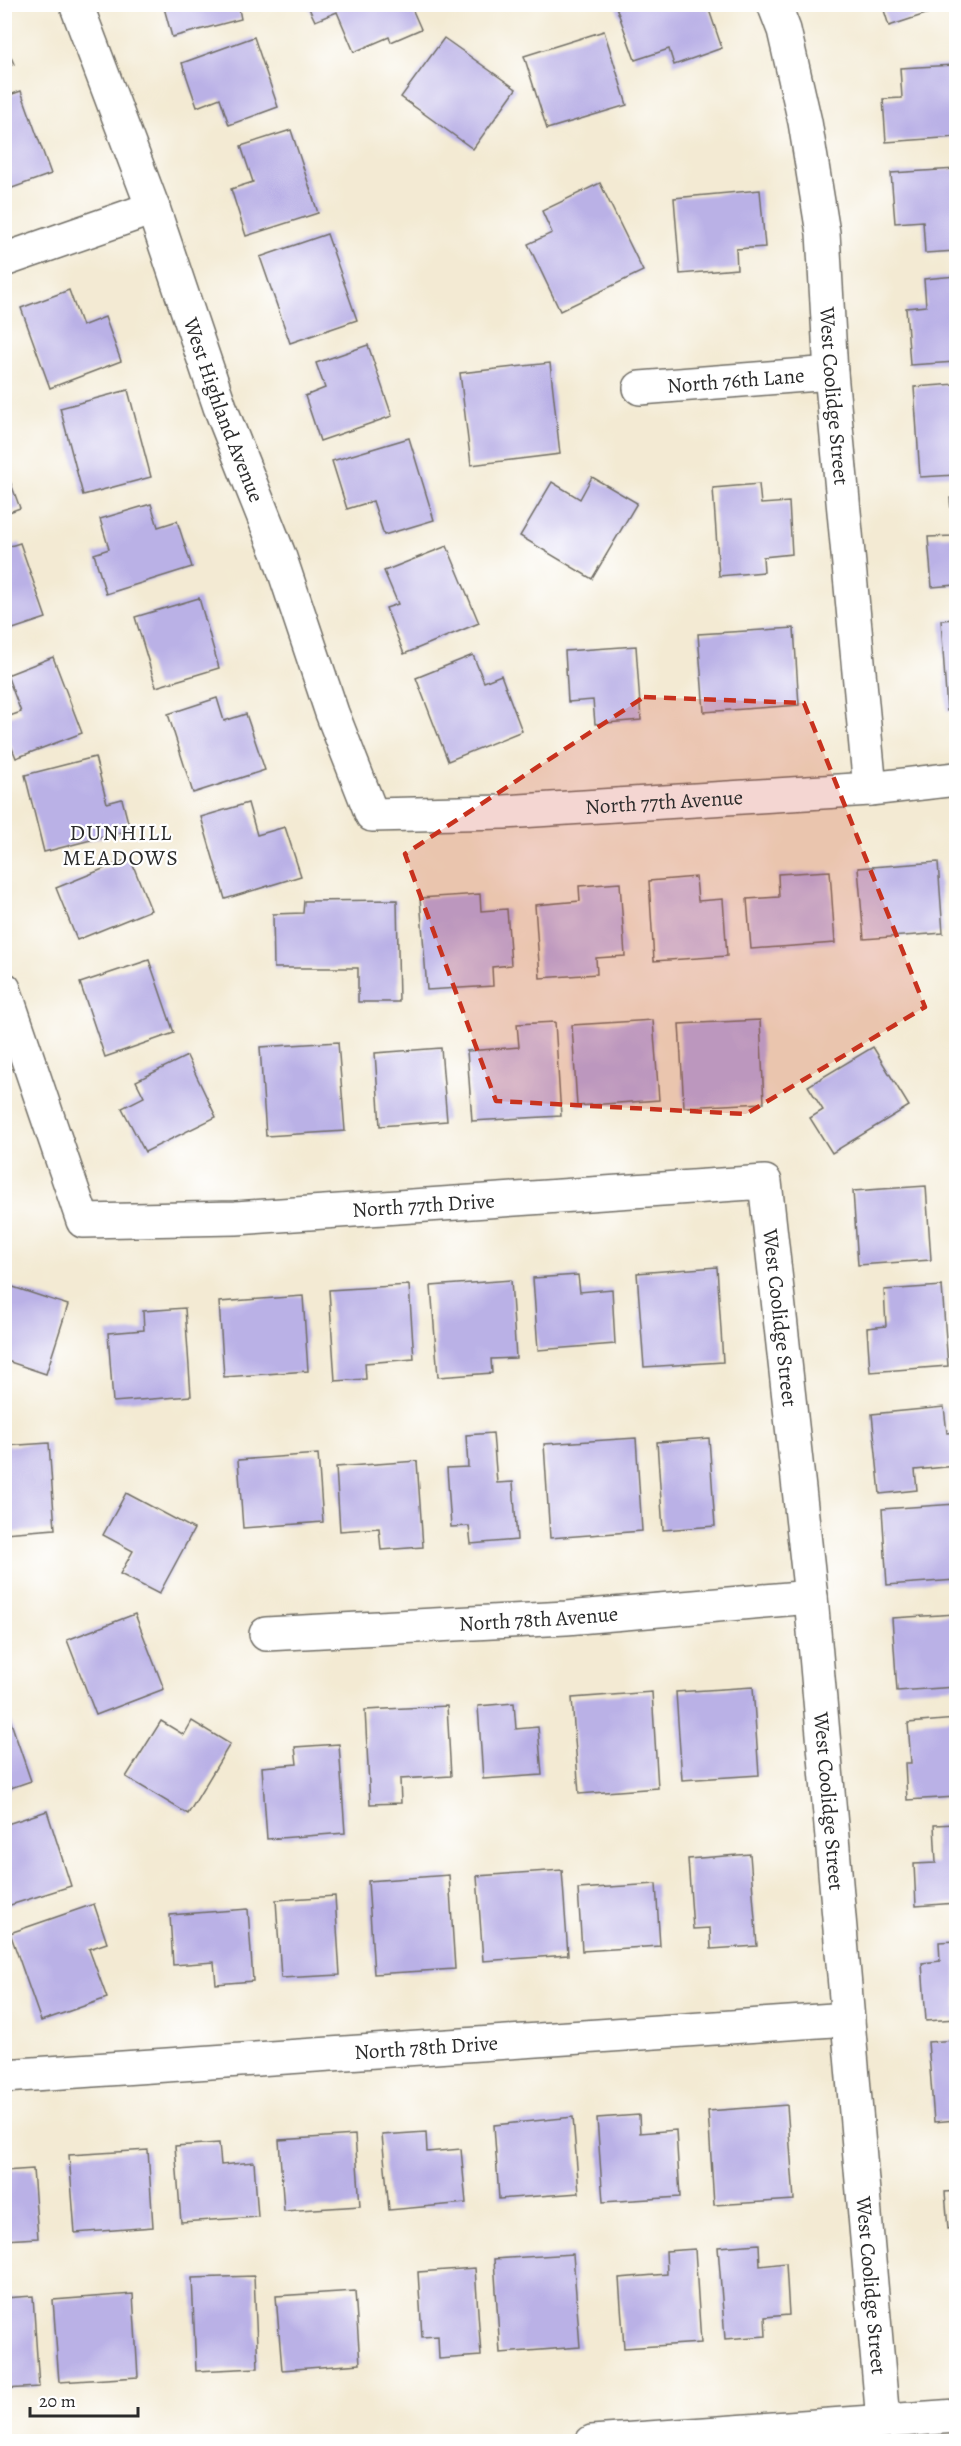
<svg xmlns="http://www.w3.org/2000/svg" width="961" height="2446" font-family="Alegreya,serif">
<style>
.building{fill:#bab1e6}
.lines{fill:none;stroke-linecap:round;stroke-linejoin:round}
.minor-casing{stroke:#716e66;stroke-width:36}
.minor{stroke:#fff;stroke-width:33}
.marked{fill:#c8321e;fill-opacity:0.2;stroke:#c8321e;stroke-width:4.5;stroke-dasharray:12 8;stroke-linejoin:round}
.labels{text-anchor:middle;stroke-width:4.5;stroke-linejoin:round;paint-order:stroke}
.street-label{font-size:21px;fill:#2b2b2b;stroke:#fff}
.neighbourhood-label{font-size:22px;letter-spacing:1.5px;fill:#2b2b2b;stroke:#fff}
</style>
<rect width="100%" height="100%" fill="#fff"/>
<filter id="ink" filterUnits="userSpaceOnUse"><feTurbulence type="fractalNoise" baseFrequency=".0167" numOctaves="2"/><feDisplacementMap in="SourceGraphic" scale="12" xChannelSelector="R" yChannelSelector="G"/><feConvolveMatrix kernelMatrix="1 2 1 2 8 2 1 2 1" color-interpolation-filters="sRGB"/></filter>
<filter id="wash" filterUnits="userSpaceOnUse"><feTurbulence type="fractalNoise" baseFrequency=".008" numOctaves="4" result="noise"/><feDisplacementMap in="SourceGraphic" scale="24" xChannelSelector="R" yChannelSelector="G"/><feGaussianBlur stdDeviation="1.35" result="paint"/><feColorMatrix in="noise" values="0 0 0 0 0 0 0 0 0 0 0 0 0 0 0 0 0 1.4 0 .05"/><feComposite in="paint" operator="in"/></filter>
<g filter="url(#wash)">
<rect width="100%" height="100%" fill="#f3ead3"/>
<g id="blocks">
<!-- building -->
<g class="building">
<polygon points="163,4 238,4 241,19 172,37"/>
<polygon points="307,4 410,4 421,29 391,42 389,37 354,52 337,12 315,21"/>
<polygon points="615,4 707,4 722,48 674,65 669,49 635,60"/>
<polygon points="882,4 936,4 938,10 889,26"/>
<polygon points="604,31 627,105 547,129 524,56"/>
<polygon points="254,37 278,107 229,125 220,98 197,107 182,63"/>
<polygon points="444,38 516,89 473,149 401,97"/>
<polygon points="4,41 14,64 4,68"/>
<polygon points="954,65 956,137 886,142 883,99 902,98 900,68"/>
<polygon points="21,91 51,174 4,191 4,97"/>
<polygon points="291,130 318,213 246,236 231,189 253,182 241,146"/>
<polygon points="956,169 956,251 925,253 923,221 895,223 891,173"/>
<polygon points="600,183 643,271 560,311 528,244 552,233 542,211"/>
<polygon points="760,190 765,247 736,249 737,269 680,274 674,198"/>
<polygon points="327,234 357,320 290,343 260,257"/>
<polygon points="956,276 956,362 910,365 906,308 926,306 924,279"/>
<polygon points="69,290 82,326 105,317 121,361 50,388 21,308"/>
<polygon points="368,345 392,416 320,441 305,396 325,388 316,363"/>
<polygon points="550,363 560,454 471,465 460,373"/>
<polygon points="956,384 956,475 920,477 914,387"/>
<polygon points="128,390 151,477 83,495 60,408"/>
<polygon points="409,438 434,520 384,535 373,501 347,509 332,461"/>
<polygon points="4,465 20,508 4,514"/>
<polygon points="592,477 637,503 592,579 520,536 552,482 580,499"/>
<polygon points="759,484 761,504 789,502 792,554 763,557 764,572 719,576 713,488"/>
<polygon points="950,498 956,498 956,585 932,587 928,537 953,536"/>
<polygon points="151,504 158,527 177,521 192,567 106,594 94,554 109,549 100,519"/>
<polygon points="20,543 46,618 4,632 4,548"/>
<polygon points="447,546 479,623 404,654 386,608 398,604 384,571"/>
<polygon points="199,598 219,668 156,687 135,617"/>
<polygon points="956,619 956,710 947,711 941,620"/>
<polygon points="794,628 799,705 704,712 698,634"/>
<polygon points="636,646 641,720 595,724 593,700 568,702 565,651"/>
<polygon points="473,655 484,682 501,675 522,731 448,761 416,678"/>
<polygon points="53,657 82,733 16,758 4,728 4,718 21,712 7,675"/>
<polygon points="217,698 224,721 246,714 265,770 193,793 168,714"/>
<polygon points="95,757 107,803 122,799 130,830 44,852 25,775"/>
<polygon points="248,803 257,835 285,827 301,876 225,899 201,817"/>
<polygon points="130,858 151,910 77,940 56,888"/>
<polygon points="938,862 943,933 864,939 858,868"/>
<polygon points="830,871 835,943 751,949 747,899 779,897 778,874"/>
<polygon points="696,877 698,901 723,899 727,956 654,961 649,881"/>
<polygon points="620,883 625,956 596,958 597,974 540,978 535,905 580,901 579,886"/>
<polygon points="480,894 481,911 507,909 511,965 492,967 493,986 427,990 420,898"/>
<polygon points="397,900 399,1002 358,1002 358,968 274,968 273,914 303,913 304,901"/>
<polygon points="149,960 174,1033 105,1057 80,983"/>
<polygon points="653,1020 659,1100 577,1106 572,1025"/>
<polygon points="760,1020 764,1103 684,1107 679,1024"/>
<polygon points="555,1022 561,1116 472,1121 467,1051 519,1047 517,1024"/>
<polygon points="338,1042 345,1131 266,1136 260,1047"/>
<polygon points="873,1047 909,1106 832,1153 810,1118 823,1110 808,1086"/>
<polygon points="441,1048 447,1121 380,1126 375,1053"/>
<polygon points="187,1056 216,1117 145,1152 122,1108 144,1097 136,1081"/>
<polygon points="926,1186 931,1260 858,1265 853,1191"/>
<polygon points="717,1267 723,1362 644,1367 637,1273"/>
<polygon points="578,1275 580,1292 612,1289 615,1344 538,1350 533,1278"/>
<polygon points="511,1280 516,1358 491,1359 492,1373 438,1377 431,1286"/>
<polygon points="7,1285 68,1305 46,1374 4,1360 4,1292"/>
<polygon points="409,1285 414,1359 365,1363 366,1379 335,1381 329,1290"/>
<polygon points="942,1286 948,1366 870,1372 867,1328 886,1326 884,1290"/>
<polygon points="303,1296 308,1371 224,1377 219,1302"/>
<polygon points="185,1308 191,1396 113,1402 108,1333 144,1330 143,1311"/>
<polygon points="944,1407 947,1433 956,1432 956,1466 915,1470 917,1490 880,1494 872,1414"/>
<polygon points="493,1433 497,1483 513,1482 517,1540 471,1544 469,1526 451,1527 447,1468 468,1467 466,1435"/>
<polygon points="636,1438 642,1531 550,1538 544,1444"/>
<polygon points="709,1438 715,1526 663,1530 657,1442"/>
<polygon points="49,1443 55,1529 4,1533 4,1446"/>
<polygon points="318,1454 323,1522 243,1528 238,1460"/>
<polygon points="417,1461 423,1547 381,1550 379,1528 340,1531 336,1467"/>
<polygon points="126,1493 194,1529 159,1594 120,1574 133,1551 103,1535"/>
<polygon points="956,1504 956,1580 887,1585 882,1509"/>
<polygon points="135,1614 164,1689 96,1715 67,1640"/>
<polygon points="956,1614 956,1687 897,1691 892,1618"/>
<polygon points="753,1687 759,1775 682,1780 676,1692"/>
<polygon points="652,1692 658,1788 579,1794 572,1698"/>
<polygon points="514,1703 516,1729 538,1727 542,1775 483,1779 478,1706"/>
<polygon points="5,1705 31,1781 5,1790"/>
<polygon points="447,1706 451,1776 400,1779 401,1803 370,1804 365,1710"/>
<polygon points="956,1719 956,1797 907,1800 905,1763 911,1763 908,1723"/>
<polygon points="161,1721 184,1735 192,1721 230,1744 188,1814 126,1777"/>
<polygon points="339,1744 345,1833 267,1839 262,1767 297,1764 295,1747"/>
<polygon points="47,1811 71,1886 4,1907 4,1865 7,1864 4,1858 4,1825"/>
<polygon points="956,1824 956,1903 916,1906 914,1864 936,1863 934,1825"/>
<polygon points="750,1854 757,1946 711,1949 710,1928 693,1929 688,1859"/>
<polygon points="562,1870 568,1955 483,1961 477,1876"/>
<polygon points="449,1875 455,1969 374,1974 368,1881"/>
<polygon points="656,1884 660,1946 582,1951 578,1889"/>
<polygon points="335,1896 340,1975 281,1978 276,1900"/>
<polygon points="94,1904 107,1943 89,1949 107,1998 41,2021 10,1933"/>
<polygon points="248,1909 253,1981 216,1984 214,1962 173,1965 170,1915"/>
<polygon points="956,1941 956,2019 926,2021 922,1963 940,1961 939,1942"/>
<polygon points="956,2040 956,2120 934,2122 928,2042"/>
<polygon points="787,2105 794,2200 714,2205 708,2111"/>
<polygon points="639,2115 640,2133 676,2130 680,2197 603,2202 597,2118"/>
<polygon points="573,2117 579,2193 499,2199 494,2125"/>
<polygon points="426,2132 427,2152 461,2149 466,2203 389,2210 382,2135"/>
<polygon points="355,2135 360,2206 284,2211 279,2140"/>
<polygon points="219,2143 221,2165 254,2162 258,2217 181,2222 175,2146"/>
<polygon points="148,2150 153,2227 75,2233 69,2155"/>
<polygon points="33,2169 38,2238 4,2240 4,2171"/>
<polygon points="956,2191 956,2228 948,2229 945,2192"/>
<polygon points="759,2244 760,2266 786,2263 789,2315 765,2317 766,2336 725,2339 718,2247"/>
<polygon points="695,2249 701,2343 624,2348 619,2278 667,2274 666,2251"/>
<polygon points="573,2254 580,2347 500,2353 494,2259"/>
<polygon points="475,2268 481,2356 439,2359 438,2336 422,2337 418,2272"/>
<polygon points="254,2276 258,2368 196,2371 192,2278"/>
<polygon points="355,2291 360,2364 282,2370 276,2296"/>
<polygon points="133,2294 138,2377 59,2382 53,2300"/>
<polygon points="33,2296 39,2387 4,2389 4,2298"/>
</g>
</g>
</g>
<g filter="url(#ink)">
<use href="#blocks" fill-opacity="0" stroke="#716e66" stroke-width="1.5"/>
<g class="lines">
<defs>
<g id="minor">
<path id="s1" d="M76,4L153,208L220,407L279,555L332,713L372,815L504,812L870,789L956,779"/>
<path id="s2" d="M774,4L784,30L805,122L823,233L831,373L870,789"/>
<polyline points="4,260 153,208"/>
<path id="s3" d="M640,388L831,373"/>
<path id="s4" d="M4,989L83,1221L236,1218L765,1182L811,1597L883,2421"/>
<path id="s5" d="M266,1634L566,1618L811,1597"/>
<path id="s6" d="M4,2076L848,2019"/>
<polyline points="592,2442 956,2416"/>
</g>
</defs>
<!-- minor casing -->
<use href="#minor" class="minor-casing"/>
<!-- minor -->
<use href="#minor" class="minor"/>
</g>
</g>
<!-- marked area -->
<path class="marked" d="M644,697L804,703L925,1007L746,1114L496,1101L405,854Z"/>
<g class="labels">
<!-- street labels -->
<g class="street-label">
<text dy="7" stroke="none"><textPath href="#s3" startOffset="96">North 76th Lane</textPath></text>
<text dy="7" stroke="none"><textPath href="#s2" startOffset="398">West Coolidge Street</textPath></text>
<text dy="7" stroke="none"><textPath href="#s1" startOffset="432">West Highland Avenue</textPath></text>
<text dy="7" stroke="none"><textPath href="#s1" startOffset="1156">North 77th Avenue</textPath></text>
<text dy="7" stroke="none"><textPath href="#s4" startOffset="586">North 77th Drive</textPath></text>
<text dy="7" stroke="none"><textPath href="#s4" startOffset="1065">West Coolidge Street</textPath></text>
<text dy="7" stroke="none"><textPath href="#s5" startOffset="273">North 78th Avenue</textPath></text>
<text dy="7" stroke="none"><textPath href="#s4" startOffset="1551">West Coolidge Street</textPath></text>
<text dy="7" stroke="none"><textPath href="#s6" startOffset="423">North 78th Drive</textPath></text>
<text dy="7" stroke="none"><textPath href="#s4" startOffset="2037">West Coolidge Street</textPath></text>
</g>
<!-- neighbourhood labels -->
<g class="neighbourhood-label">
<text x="121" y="840">DUNHILL<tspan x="121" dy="25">MEADOWS</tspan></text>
</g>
</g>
<!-- margin -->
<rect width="961" height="2446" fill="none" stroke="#fff" stroke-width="24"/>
<!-- scale -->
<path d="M30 2407v9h108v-9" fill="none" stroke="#2b2b2b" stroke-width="3"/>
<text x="39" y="2407" font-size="18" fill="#2b2b2b" stroke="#ffffff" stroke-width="4.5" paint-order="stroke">20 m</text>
</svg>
